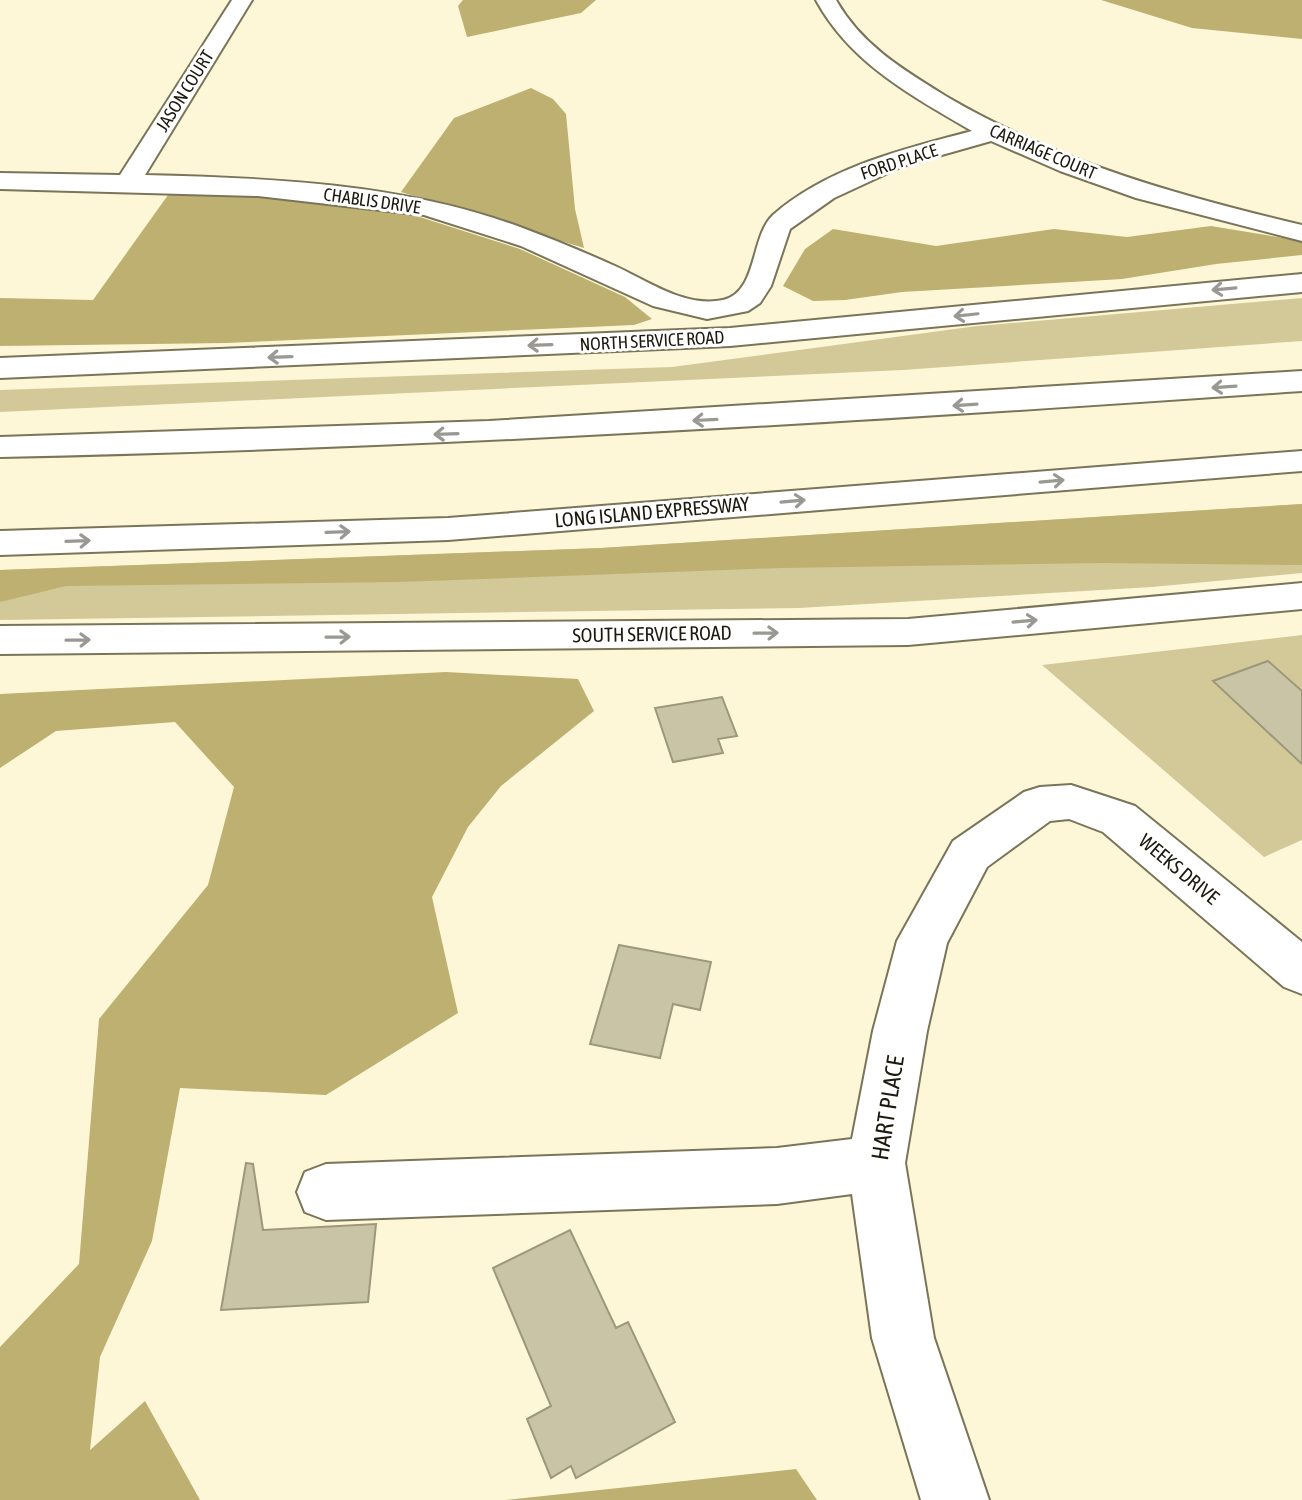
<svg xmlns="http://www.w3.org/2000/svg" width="1302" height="1500" font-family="'Asap Condensed',sans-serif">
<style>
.green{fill:#d3c897}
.forest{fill:#bdb071}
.building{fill:#cac4a7;stroke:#9d977b;stroke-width:2}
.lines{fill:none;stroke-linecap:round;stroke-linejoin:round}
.minor-casing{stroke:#7a7459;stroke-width:4}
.major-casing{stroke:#7a7459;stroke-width:4}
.highway-casing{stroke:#7a7459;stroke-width:4}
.minor{fill:#fff;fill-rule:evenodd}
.major{fill:#fff;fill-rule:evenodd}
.highway{fill:#fff;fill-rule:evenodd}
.oneway{stroke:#999893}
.labels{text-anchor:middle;stroke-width:6;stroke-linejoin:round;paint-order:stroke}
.far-street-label{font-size:18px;fill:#1c1a0f;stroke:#fff}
.street-label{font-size:20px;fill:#1c1a0f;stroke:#fff}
.near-street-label{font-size:24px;fill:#1c1a0f;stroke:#fff}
</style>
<rect width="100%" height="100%" fill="#fdf7d8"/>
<!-- green -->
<g class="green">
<polygon points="1302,298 1302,341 903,370 0,412 0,390 672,367 977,326"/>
<polygon points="1302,504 1302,573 1152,587 799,608 0,620 0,570 601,548"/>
<polygon points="1302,635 1302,840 1264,857 1042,665"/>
</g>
<!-- forest -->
<g class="forest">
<polygon points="463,0 596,0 581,13 467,37 458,6"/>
<polygon points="1101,0 1302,0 1302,39 1192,28"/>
<polygon points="531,88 553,99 566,114 575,209 584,248 401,192 454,118"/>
<polygon points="191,189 240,192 401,211 520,249 625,297 652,319 634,325 226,343 0,346 0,298 93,300 168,195"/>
<polygon points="1211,226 1302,241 1302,255 1216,264 1122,279 902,292 845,300 813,301 783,286 805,249 833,229 936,246 1054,229 1127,237"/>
<polygon points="1302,504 1302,565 1102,563 781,568 399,582 66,586 0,602 0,570 601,548"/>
<polygon points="446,672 578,679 594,711 501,786 468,827 432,897 458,1013 326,1095 180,1088 152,1241 100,1357 90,1450 145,1401 200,1500 0,1500 0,1347 79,1264 99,1019 208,885 234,787 175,722 56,731 0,768 0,694"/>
<polygon points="796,1469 817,1500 506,1500"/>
</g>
<!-- building -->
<g class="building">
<polygon points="1268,661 1302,691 1302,764 1213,681"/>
<polygon points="722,697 737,736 718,739 723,753 673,762 655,708"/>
<polygon points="619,945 711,962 700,1010 673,1004 660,1058 590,1044"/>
<polygon points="246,1163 253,1164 263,1230 376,1224 368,1302 221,1310"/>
<polygon points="570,1230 616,1328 628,1322 675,1422 576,1478 571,1466 551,1478 527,1419 551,1406 493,1268"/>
</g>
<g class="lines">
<defs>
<g id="minor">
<path d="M232,0H252L145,175C270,178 401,183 520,227C552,239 584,252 615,266C648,281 685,308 723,300C758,292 750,237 773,215C828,167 904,149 972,131C912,96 850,63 816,0H836C862,46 905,71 949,98C1059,162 1179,196 1302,225V241L1136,198L1060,171L991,141L903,166L834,198L790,229L771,286L760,303L748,311L707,319L653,306L521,246L424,215L258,196L0,189V173L120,175Z"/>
<polygon points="1071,785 1135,806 1302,942 1302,994 1284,987 1103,832 1069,819 1050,821 987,867 947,943 927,1031 905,1163 934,1338 989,1500 921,1500 872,1338 852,1194 777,1204 326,1220 305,1212 297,1192 305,1172 326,1164 777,1148 852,1139 873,1031 897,941 953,841 1024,792 1040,787"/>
</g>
<g id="major">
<polygon points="1302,274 1302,292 730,346 0,378 0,358 730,328"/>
<polygon points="1302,583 1302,609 908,645 0,654 0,626 908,619"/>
</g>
<g id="highway">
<path d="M1302,371V391C868,421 435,448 0,457V437L489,421Z"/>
<polygon points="1302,451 1302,471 448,540 0,555 0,531 448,518"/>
</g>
</defs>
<!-- minor casing -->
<use href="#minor" class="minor-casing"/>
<!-- major casing -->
<use href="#major" class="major-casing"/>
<!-- highway casing -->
<use href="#highway" class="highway-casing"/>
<!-- minor -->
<use href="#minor" class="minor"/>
<!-- major -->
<use href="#major" class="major"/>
<!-- highway -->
<use href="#highway" class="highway"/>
</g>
<!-- one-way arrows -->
<defs><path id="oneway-shaft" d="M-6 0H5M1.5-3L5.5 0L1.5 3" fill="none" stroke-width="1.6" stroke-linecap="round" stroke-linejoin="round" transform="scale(2)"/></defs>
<g class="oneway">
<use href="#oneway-shaft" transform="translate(1224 289) rotate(175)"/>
<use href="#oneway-shaft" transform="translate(966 315) rotate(174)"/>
<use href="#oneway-shaft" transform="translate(540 345) rotate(178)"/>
<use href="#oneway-shaft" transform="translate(280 357) rotate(178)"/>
<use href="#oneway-shaft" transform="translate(1224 387) rotate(176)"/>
<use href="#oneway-shaft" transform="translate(965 405) rotate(176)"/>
<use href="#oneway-shaft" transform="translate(705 420) rotate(177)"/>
<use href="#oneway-shaft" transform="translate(446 434) rotate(178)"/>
<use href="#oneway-shaft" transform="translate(1052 481) rotate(-5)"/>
<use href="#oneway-shaft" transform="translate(793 501) rotate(-5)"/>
<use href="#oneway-shaft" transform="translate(338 532) rotate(-2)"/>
<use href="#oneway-shaft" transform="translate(78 541) rotate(-2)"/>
<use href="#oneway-shaft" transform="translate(1025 621) rotate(-5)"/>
<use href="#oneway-shaft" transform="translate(766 633) rotate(-1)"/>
<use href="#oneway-shaft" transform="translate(338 637) rotate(-1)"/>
<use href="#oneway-shaft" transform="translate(78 640) rotate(-1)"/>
</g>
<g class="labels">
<!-- far-street labels -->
<g class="far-street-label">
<text transform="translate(185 91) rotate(-58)" y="6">JASON COURT</text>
<text transform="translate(1043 152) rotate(23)" y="6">CARRIAGE COURT</text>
<text transform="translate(899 162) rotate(-18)" y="6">FORD PLACE</text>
<text transform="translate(372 201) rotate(8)" y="6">CHABLIS DRIVE</text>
<text transform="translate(652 341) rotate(-3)" y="6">NORTH SERVICE ROAD</text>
</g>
<!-- street labels -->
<g class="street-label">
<text transform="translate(652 512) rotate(-5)" y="7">LONG ISLAND EXPRESSWAY</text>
<text transform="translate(652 634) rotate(-1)" y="7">SOUTH SERVICE ROAD</text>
<text transform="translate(1179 869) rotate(40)" y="7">WEEKS DRIVE</text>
</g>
<!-- near-street labels -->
<g class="near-street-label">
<text transform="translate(888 1108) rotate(-81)" y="8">HART PLACE</text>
</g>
</g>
</svg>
